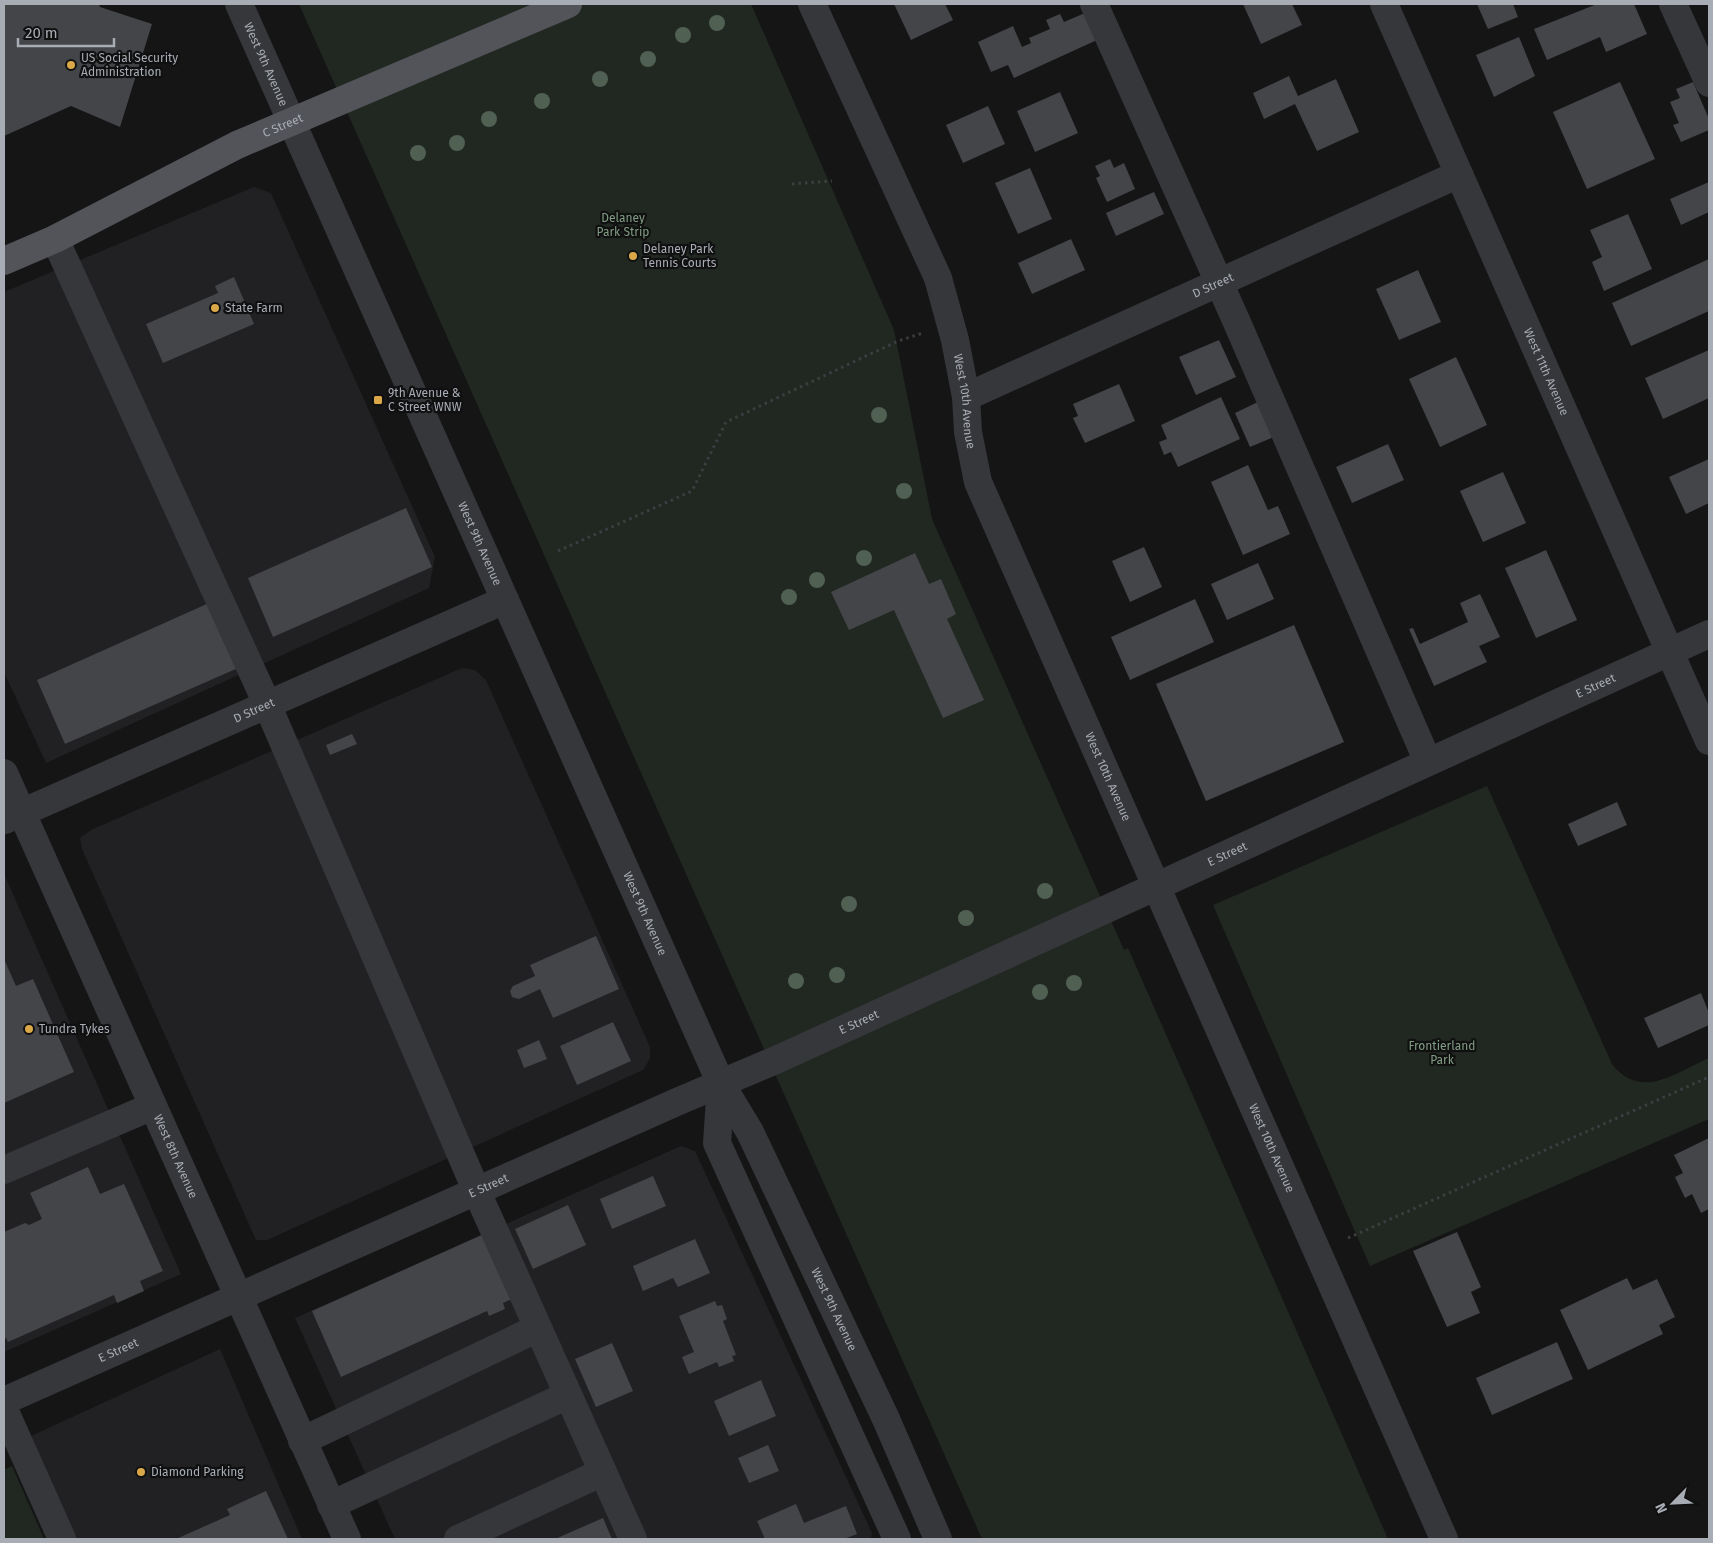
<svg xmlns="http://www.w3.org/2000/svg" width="1713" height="1543" font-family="'Fira Sans',sans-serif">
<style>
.built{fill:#212123}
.green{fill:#212822}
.building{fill:#444548}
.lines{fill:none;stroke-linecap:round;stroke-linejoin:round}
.path{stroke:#3c3e41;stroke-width:3;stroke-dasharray:2.5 4;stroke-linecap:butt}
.minor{stroke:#36373a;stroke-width:28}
.major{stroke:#525459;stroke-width:28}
.tree{fill:#506052}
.poi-dot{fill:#daa848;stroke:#101011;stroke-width:2}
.labels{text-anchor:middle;stroke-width:4.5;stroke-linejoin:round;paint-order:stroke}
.poi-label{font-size:12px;fill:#a8acb4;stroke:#101011;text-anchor:start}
.street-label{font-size:12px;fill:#a8acb4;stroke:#101011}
.park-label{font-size:12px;fill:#819d83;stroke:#101011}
</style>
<rect width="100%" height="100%" fill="#151516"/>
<!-- built -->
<g class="built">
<polygon points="254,187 271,193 435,557 429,588 46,763 4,672 4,292"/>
<polygon points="462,668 475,670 486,680 650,1047 650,1059 643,1070 267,1240 256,1240 82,849 80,838 91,830"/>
<polygon points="4,874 181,1274 4,1352"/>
<polygon points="681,1146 695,1151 872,1533 871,1539 395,1539 295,1318"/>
<polygon points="220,1349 302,1539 62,1539 18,1442"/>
</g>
<!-- green -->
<g class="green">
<polygon points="299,4 751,4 894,330 932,519 1124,950 1128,948 1388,1539 982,1539"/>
<path d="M1487,786L1612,1064C1641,1101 1675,1073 1709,1058V1119L1370,1266L1213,905Z"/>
<polygon points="12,1466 44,1539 4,1539 4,1470"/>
</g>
<!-- building -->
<g class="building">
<polygon points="4,4 99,4 100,7 152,24 120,127 71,106 4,136"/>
<polygon points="894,4 945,4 953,20 911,40"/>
<polygon points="1243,4 1292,4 1302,25 1261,44"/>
<polygon points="1477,4 1513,4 1518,17 1488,29"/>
<polygon points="1597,4 1634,4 1647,34 1606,52 1600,37 1547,60 1534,29"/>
<polygon points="1085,13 1097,40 1014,78 1008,65 991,72 978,42 1013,26 1022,47 1031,43 1029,38 1050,29 1046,20 1060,14 1064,22"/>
<polygon points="1519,37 1535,76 1494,97 1476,55"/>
<polygon points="1289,76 1298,96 1336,79 1359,132 1317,151 1295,104 1264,119 1253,93"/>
<polygon points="1620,82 1655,159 1587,189 1553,112"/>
<polygon points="1693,82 1709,119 1709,130 1681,142 1673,125 1679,123 1670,102 1680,98 1676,89"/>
<polygon points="1060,92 1078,133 1035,152 1017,111"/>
<polygon points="988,106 1005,144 963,163 946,125"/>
<polygon points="1110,159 1114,168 1124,163 1135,189 1107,202 1096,178 1100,176 1095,166"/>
<polygon points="1030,168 1052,219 1018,234 995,183"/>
<polygon points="1709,182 1709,212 1681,225 1670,199"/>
<polygon points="1154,192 1164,214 1116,236 1106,213"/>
<polygon points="1628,214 1652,269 1604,291 1592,262 1602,257 1590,230"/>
<polygon points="1071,239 1085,270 1032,294 1018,263"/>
<polygon points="1709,259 1709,311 1631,346 1612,303"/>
<polygon points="1418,270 1441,322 1399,340 1376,289"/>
<polygon points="234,277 254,324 163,363 146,324 218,293 215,286"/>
<polygon points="1219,340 1236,377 1196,395 1179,357"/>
<polygon points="1709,350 1709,398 1663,419 1645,378"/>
<polygon points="1456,357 1487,425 1440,447 1409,379"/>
<polygon points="1119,384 1135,421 1085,443 1073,418 1078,416 1073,404"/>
<polygon points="1221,397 1240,439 1178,467 1171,452 1164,455 1159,442 1167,439 1161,425"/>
<polygon points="1260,401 1276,436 1250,447 1235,413"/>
<polygon points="1388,444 1404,480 1352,503 1336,467"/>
<polygon points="1709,459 1709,503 1686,514 1669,477"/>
<polygon points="1248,465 1268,510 1278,506 1290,534 1243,555 1211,482"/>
<polygon points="1503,472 1526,523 1483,542 1460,491"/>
<polygon points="406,508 432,567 273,637 248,578"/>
<polygon points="1144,547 1162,587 1130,602 1112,561"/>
<polygon points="1546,550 1577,620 1536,638 1505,568"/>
<polygon points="915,553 929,584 941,579 956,614 947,619 984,700 943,718 894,610 849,630 831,592"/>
<polygon points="1258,563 1274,599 1227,620 1211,584"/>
<polygon points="1480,594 1500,637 1479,646 1487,662 1434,686 1409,629 1413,628 1420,644 1468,622 1460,603"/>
<polygon points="1195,599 1214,642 1130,680 1111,637"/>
<polygon points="209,603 238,668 65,744 37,680"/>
<polygon points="1294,625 1344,742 1206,801 1156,684"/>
<polygon points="352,734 357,744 330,755 326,745"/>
<polygon points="1617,802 1627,825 1578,846 1568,824"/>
<polygon points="596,936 619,989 553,1018 540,989 519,999 512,997 510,991 513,986 535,976 530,965"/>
<polygon points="4,959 16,986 33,979 74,1072 4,1103"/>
<polygon points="1701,993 1709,1013 1709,1025 1658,1048 1644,1018"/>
<polygon points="613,1022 631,1061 577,1085 560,1046"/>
<polygon points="539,1040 547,1059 524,1068 517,1050"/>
<polygon points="1709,1138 1709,1209 1701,1213 1692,1194 1685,1198 1675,1177 1683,1173 1674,1155"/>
<polygon points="88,1167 100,1194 124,1184 163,1271 140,1281 144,1291 117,1303 114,1295 8,1342 6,1338 4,1339 4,1232 25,1223 29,1225 42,1219 30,1193"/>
<polygon points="653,1176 666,1206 612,1229 600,1199"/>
<polygon points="568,1205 586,1245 533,1269 515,1229"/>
<polygon points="1457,1232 1481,1287 1471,1292 1480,1313 1447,1327 1413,1251"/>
<polygon points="484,1234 514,1298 503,1303 505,1309 489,1316 487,1311 341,1377 312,1311"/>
<polygon points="695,1239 710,1273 678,1287 673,1278 643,1291 633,1266"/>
<polygon points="1627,1278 1633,1290 1657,1279 1675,1317 1659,1325 1663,1334 1588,1370 1560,1310"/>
<polygon points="715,1301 717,1306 722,1305 727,1319 723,1321 736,1355 732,1356 734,1361 719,1367 717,1362 689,1374 682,1357 694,1352 679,1316"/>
<polygon points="1557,1342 1573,1379 1492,1415 1476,1378"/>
<polygon points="612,1343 633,1391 596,1407 575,1359"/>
<polygon points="761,1380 776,1416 729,1436 714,1401"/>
<polygon points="768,1445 779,1471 749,1483 738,1458"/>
<polygon points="266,1491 288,1539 176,1539 230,1515 227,1509"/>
<polygon points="796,1504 804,1523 846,1506 857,1534 844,1539 765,1539 757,1521"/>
<polygon points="603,1518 612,1539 555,1539"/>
</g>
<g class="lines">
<!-- path -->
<g class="path">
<polyline points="792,184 832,181"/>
<polyline points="558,551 692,491 726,422 898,341 923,333"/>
<polyline points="1348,1238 1709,1077"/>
</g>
<!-- minor -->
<g class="minor">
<path id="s1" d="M239,4L721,1084L750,1132L886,1419L938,1539"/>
<path id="s2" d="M812,4L938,278L955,340L966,397L968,432L978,482L1444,1539"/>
<polyline points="1094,4 1235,318 1428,762"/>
<path id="s3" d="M1384,4L1709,741"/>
<polyline points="1673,4 1709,83"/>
<polyline points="55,239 267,704 477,1192 633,1539"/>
<path id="s4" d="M966,397L1459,174"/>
<path id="s5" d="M4,773L347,1539"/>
<path id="s6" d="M5,820L505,600"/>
<polyline points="721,1084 717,1143 897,1539"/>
<polyline points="4,1170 153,1106"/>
<path id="s7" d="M4,1401L679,1101L776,1060L1709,634"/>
<polyline points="4,1409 62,1539"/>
<polyline points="302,1441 538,1328"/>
<polyline points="331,1505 568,1395"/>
<polyline points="458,1539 603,1472"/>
</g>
<!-- major -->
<path class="major" id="s8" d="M4,261L55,239L237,145L568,4"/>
</g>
<!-- trees -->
<g class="tree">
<circle cx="717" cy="23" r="8"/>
<circle cx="683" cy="35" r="8"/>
<circle cx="648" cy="59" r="8"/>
<circle cx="600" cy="79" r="8"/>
<circle cx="542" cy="101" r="8"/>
<circle cx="489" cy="119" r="8"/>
<circle cx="457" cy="143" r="8"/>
<circle cx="418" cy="153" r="8"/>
<circle cx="879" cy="415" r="8"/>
<circle cx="904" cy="491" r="8"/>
<circle cx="864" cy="558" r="8"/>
<circle cx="817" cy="580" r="8"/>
<circle cx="789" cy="597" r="8"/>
<circle cx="1045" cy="891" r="8"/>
<circle cx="849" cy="904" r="8"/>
<circle cx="966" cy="918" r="8"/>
<circle cx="837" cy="975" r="8"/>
<circle cx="796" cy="981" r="8"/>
<circle cx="1074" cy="983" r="8"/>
<circle cx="1040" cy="992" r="8"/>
</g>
<!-- markers -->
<g class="poi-dot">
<circle cx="71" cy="65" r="5"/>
<circle cx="633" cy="256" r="5"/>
<circle cx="215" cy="308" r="5"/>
<rect x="373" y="395" width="10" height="10" rx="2.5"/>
<circle cx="29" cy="1029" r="5"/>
<circle cx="141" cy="1472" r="5"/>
</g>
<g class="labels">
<!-- poi labels -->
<g class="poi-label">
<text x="81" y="62">US Social Security<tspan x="81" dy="14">Administration</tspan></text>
<text x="643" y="253">Delaney Park<tspan x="643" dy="14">Tennis Courts</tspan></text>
<text x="225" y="312">State Farm</text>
<text x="388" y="397">9th Avenue &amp;<tspan x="388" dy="14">C Street WNW</tspan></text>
<text x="39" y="1033">Tundra Tykes</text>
<text x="151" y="1476">Diamond Parking</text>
</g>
<!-- street labels -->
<g class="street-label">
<text dy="4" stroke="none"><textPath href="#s1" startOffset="66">West 9th Avenue</textPath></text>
<text dy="4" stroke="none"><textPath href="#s8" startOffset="310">C Street</textPath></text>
<text dy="4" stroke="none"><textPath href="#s4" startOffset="271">D Street</textPath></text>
<text dy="4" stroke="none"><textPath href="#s3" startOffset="402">West 11th Avenue</textPath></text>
<text dy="4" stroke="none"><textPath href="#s2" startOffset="428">West 10th Avenue</textPath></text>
<text dy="4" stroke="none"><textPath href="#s1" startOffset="591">West 9th Avenue</textPath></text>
<text dy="4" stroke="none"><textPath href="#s7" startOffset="1745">E Street</textPath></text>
<text dy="4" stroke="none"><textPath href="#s6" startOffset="272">D Street</textPath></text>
<text dy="4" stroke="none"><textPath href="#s2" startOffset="832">West 10th Avenue</textPath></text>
<text dy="4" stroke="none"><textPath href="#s7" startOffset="1340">E Street</textPath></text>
<text dy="4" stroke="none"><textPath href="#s1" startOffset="996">West 9th Avenue</textPath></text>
<text dy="4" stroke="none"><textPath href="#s7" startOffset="935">E Street</textPath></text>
<text dy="4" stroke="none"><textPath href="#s2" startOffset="1238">West 10th Avenue</textPath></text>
<text dy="4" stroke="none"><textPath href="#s5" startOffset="420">West 8th Avenue</textPath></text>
<text dy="4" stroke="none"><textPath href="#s7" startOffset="530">E Street</textPath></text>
<text dy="4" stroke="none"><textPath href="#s1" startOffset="1435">West 9th Avenue</textPath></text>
<text dy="4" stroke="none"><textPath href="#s7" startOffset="125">E Street</textPath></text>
</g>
<!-- park labels -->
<g class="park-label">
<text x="623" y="222">Delaney<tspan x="623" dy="14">Park Strip</tspan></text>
<text x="1442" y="1050">Frontierland<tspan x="1442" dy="14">Park</tspan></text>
</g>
</g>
<!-- border -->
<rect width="1713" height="1543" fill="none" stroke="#a8acb4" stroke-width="10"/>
<!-- north arrow -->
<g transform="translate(1673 1503) rotate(246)" stroke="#101011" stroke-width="4" paint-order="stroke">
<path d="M0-4L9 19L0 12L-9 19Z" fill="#a8acb4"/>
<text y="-8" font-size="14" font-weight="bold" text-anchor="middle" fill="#a8acb4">N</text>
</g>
<!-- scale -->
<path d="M18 38v8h96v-8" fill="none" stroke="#a8acb4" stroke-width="2.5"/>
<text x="25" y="38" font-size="15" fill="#a8acb4" stroke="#101011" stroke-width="4" paint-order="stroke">20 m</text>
</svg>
